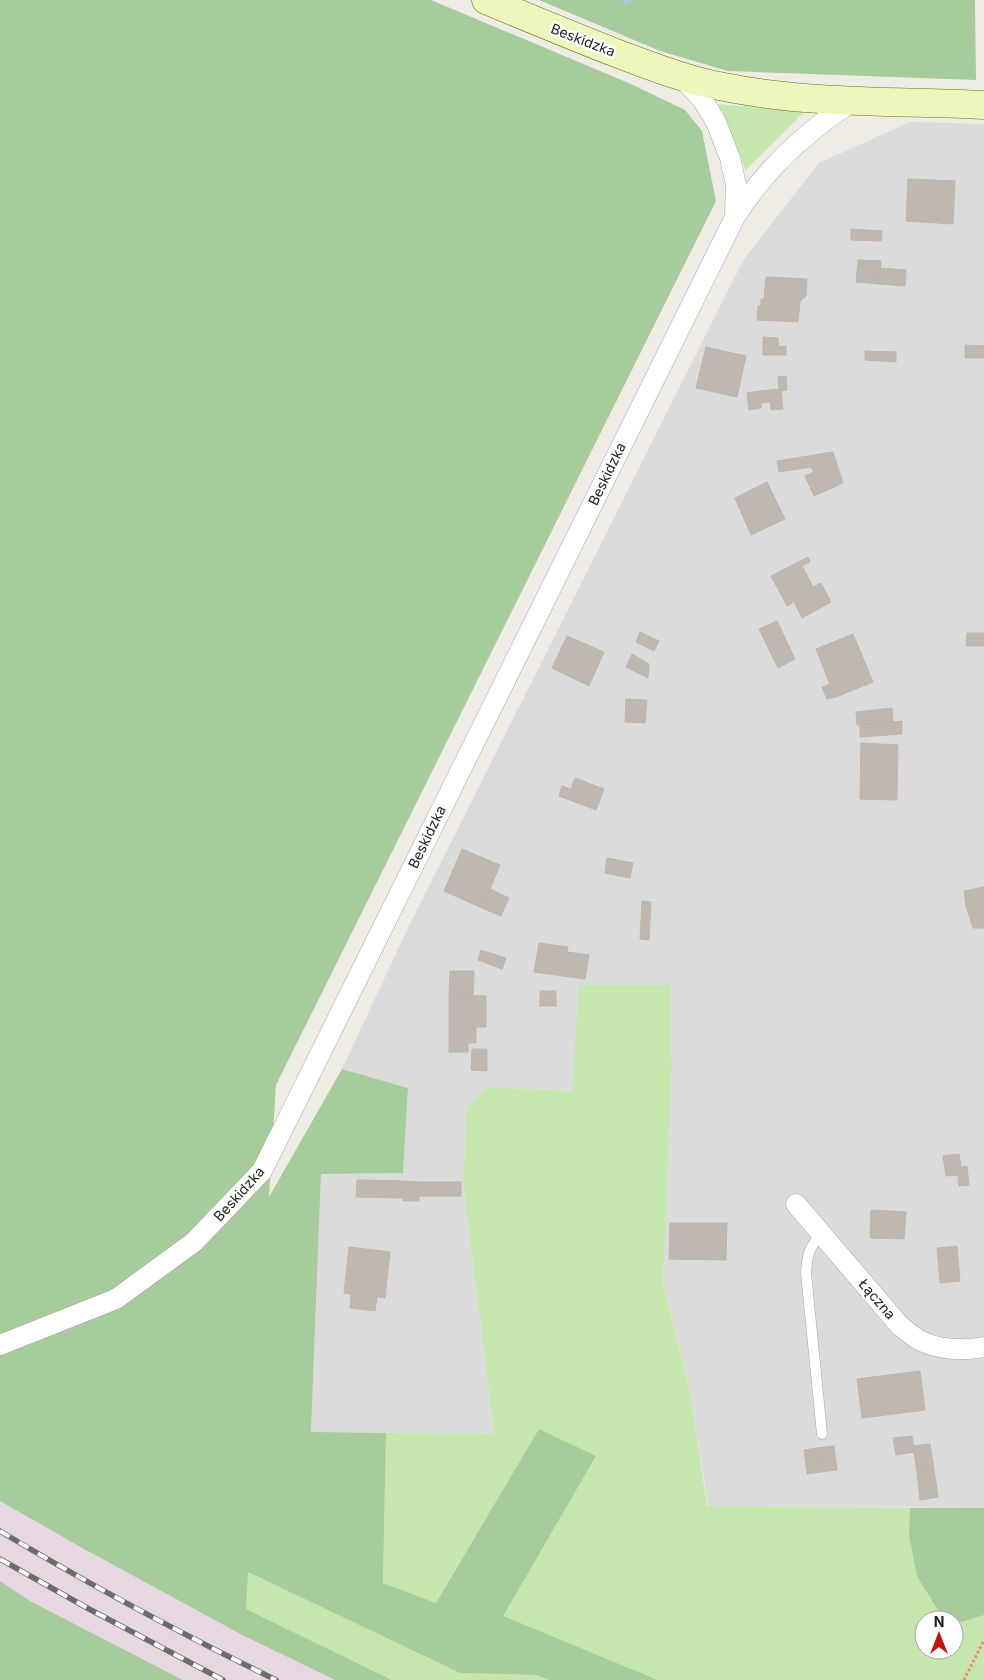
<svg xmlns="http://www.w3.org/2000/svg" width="984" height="1680" font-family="Inter,sans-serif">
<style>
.residential{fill:#dcdbdb}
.industrial{fill:#e7d7e3}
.grass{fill:#c5e6ad;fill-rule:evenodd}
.forest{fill:#a6cc9b}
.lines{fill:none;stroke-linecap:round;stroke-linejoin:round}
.stream{stroke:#a7cbda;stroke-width:8}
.building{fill:#bfb8b1;stroke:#c0b4a8}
.lane-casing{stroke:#a5a5a5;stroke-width:11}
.street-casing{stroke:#a5a5a5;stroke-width:21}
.secondary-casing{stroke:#5e700a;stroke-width:29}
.path{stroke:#f38872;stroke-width:3;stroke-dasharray:2.5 2.5;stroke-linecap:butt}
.lane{stroke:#fff;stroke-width:10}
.street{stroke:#fff;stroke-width:20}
.secondary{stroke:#eff6bb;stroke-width:28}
.rail-casing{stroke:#6c6c6c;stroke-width:5.5}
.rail{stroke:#fff;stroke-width:4;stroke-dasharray:11;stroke-linecap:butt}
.labels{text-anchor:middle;stroke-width:4.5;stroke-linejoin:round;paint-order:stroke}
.street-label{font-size:14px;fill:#1e1e1e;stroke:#fff}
</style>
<rect width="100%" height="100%" fill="#efece5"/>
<!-- residential -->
<polygon class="residential" points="910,122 984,124 984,1508 708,1506 690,1391 663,1284 672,1067 670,986 572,1091 486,1087 465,1147 463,1183 494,1435 311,1433 321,1174 403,1173 408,1088 342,1069 406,932 744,259 819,163"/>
<!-- industrial -->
<polygon class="industrial" points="0,1501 84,1549 244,1636 335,1680 183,1680 30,1601 0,1581"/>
<!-- grass -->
<g class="grass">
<polygon points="718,104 804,112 746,170"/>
<path d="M579,985H670L672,1067L663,1284L690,1391L707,1506L910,1508L909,1535L962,1622L984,1615V1680H658L502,1616L596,1456L539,1430L436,1603L383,1583L386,1433L494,1434L463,1183L467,1108L486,1087L572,1091ZM924,1620H954V1650H924Z"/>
<polygon points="247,1571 460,1673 536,1675 549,1680 392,1680 245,1609"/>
</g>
<!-- forest -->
<g class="forest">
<polygon points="0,0 431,0 631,84 685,110 702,131 716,201 276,1085 269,1197 342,1069 408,1088 403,1173 321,1174 311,1432 386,1433 383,1583 436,1603 539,1429 596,1456 503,1616 658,1680 549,1680 536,1675 460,1673 248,1572 246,1609 392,1680 335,1680 244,1636 84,1549 0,1501"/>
<polygon points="539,0 975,0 976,80 728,71 660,51"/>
<polygon points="910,1508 984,1508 984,1615 962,1622 941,1615 917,1576 909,1535"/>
<polygon points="0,1581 30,1601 183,1680 0,1680"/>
</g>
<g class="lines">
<!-- stream -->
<polyline class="stream" points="626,0 627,0"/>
</g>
<!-- building -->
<g class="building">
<polygon points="908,179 955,181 953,224 906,221"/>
<polygon points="851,229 882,231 881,241 851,240"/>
<polygon points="858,260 881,261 879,284 856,282"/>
<polygon points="880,268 906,270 905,286 879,284"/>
<polygon points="766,277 807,279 806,296 800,301 798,322 757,320 758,306 761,306 761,299 764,299"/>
<polygon points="763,337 778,338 779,355 763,355"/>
<polygon points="965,345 984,346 984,358 965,358"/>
<polygon points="786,346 786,355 779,355 778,347"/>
<polygon points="706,347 746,356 737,397 696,388"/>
<polygon points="865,351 896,352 896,362 865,360"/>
<polygon points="786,376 787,390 781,391 781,389 779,389 778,377"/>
<polygon points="779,389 781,389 783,409 771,410 769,390"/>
<polygon points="769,390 770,402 760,403 760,391"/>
<polygon points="760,391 761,408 749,410 747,393"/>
<polygon points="833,452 843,483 814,496 805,476 814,472 811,467 779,472 777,461"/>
<polygon points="767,482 785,519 751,535 735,498"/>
<polygon points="808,557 810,562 802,566 813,587 821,583 831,602 802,618 794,602 787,606 771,576"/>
<polygon points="777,621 795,659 778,668 759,629"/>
<polygon points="640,632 659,641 654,651 636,642"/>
<polygon points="967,633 984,633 984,646 966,646"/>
<polygon points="853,634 873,682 836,697 827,699 822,687 830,684 816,649"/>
<polygon points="567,636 604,652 589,686 552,668"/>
<polygon points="632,654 649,664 648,678 626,667"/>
<polygon points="626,699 647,700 645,723 625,722"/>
<polygon points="892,708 893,722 857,725 856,712"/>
<polygon points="902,721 902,734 860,737 860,725"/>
<polygon points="861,743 898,745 897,800 860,799"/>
<polygon points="575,778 604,789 596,810 559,796 562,786 571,789"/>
<polygon points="462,849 500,865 482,908 444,891"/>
<polygon points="607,858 633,863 630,878 605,873"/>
<polygon points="984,887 984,928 973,928 966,906 964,891"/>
<polygon points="490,889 509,898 501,916 482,908"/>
<polygon points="642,901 651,902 649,940 640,939"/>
<polygon points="539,943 568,947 567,952 589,955 585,979 534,972"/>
<polygon points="481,950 506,958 502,969 478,960"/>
<polygon points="450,971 474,971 473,995 449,995"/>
<rect x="540" y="991" width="16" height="15"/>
<polygon points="449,995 486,996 486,1027 449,1027"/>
<polygon points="449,1027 476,1027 476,1043 468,1043 468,1052 449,1052"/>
<polygon points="472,1049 487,1049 487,1071 471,1070"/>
<polygon points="959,1154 961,1167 967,1166 969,1185 959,1186 958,1175 946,1176 943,1156"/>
<polygon points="357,1180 404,1181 403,1198 356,1197"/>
<polygon points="404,1181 419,1182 419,1201 403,1201"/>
<rect x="419" y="1182" width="42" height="14"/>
<polygon points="871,1210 906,1212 904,1239 870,1238"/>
<polygon points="670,1223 727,1223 726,1260 669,1259"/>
<polygon points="957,1246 960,1281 940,1283 937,1248"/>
<polygon points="349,1247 390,1252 385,1298 377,1297 375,1311 350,1308 351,1294 344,1293"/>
<polygon points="920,1371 925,1410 862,1418 857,1379"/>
<polygon points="912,1436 914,1452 896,1455 893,1438"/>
<polygon points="930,1444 934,1469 917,1472 913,1446"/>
<polygon points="834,1446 837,1470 820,1472 817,1448"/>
<polygon points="817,1448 820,1472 807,1474 804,1450"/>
<polygon points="934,1469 938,1497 920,1500 917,1472"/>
</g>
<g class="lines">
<defs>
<path id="lane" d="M821,1234C809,1248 807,1255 806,1273L822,1434"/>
<g id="street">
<polyline points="681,77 702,99 716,122 730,158 736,185 735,215"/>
<path d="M796,1204L900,1326C906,1330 912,1336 919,1340C938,1350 963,1351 984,1347"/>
<path d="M0,1345L116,1299L194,1242L262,1171L735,217C766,168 806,131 855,100"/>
</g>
<path id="secondary" d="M486,0C529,18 572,36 616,53C651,66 686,80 724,87C809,104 897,101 984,105"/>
</defs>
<!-- lane casing -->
<use href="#lane" class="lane-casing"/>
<!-- street casing -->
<use href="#street" class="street-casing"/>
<!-- secondary casing -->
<use href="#secondary" class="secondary-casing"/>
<!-- path -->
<polyline class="path" points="964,1680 984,1640"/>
<!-- lane -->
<use href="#lane" class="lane"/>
<!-- street -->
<use href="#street" class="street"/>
<!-- secondary -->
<use href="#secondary" class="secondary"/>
<defs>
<g id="rail">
<path d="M0,1531C90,1585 182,1634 276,1680"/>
<polyline points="0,1559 89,1609 223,1680"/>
</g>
</defs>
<!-- rail casing -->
<use href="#rail" class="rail-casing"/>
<!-- rail -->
<use href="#rail" class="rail"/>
</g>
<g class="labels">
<!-- street labels -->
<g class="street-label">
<text transform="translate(583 40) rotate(21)" y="5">Beskidzka</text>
<text transform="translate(607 474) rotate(-64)" y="5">Beskidzka</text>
<text transform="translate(427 837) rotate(-64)" y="5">Beskidzka</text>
<text transform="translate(239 1194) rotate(-48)" y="5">Beskidzka</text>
<text transform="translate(877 1299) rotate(49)" y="5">Łączna</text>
</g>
</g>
<!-- north arrow -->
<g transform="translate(939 1635)"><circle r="24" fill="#ffffff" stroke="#a5a5a5"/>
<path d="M0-4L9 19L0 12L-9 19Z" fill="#c3160a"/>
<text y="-8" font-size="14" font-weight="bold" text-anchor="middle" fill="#1e1e1e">N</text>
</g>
</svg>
